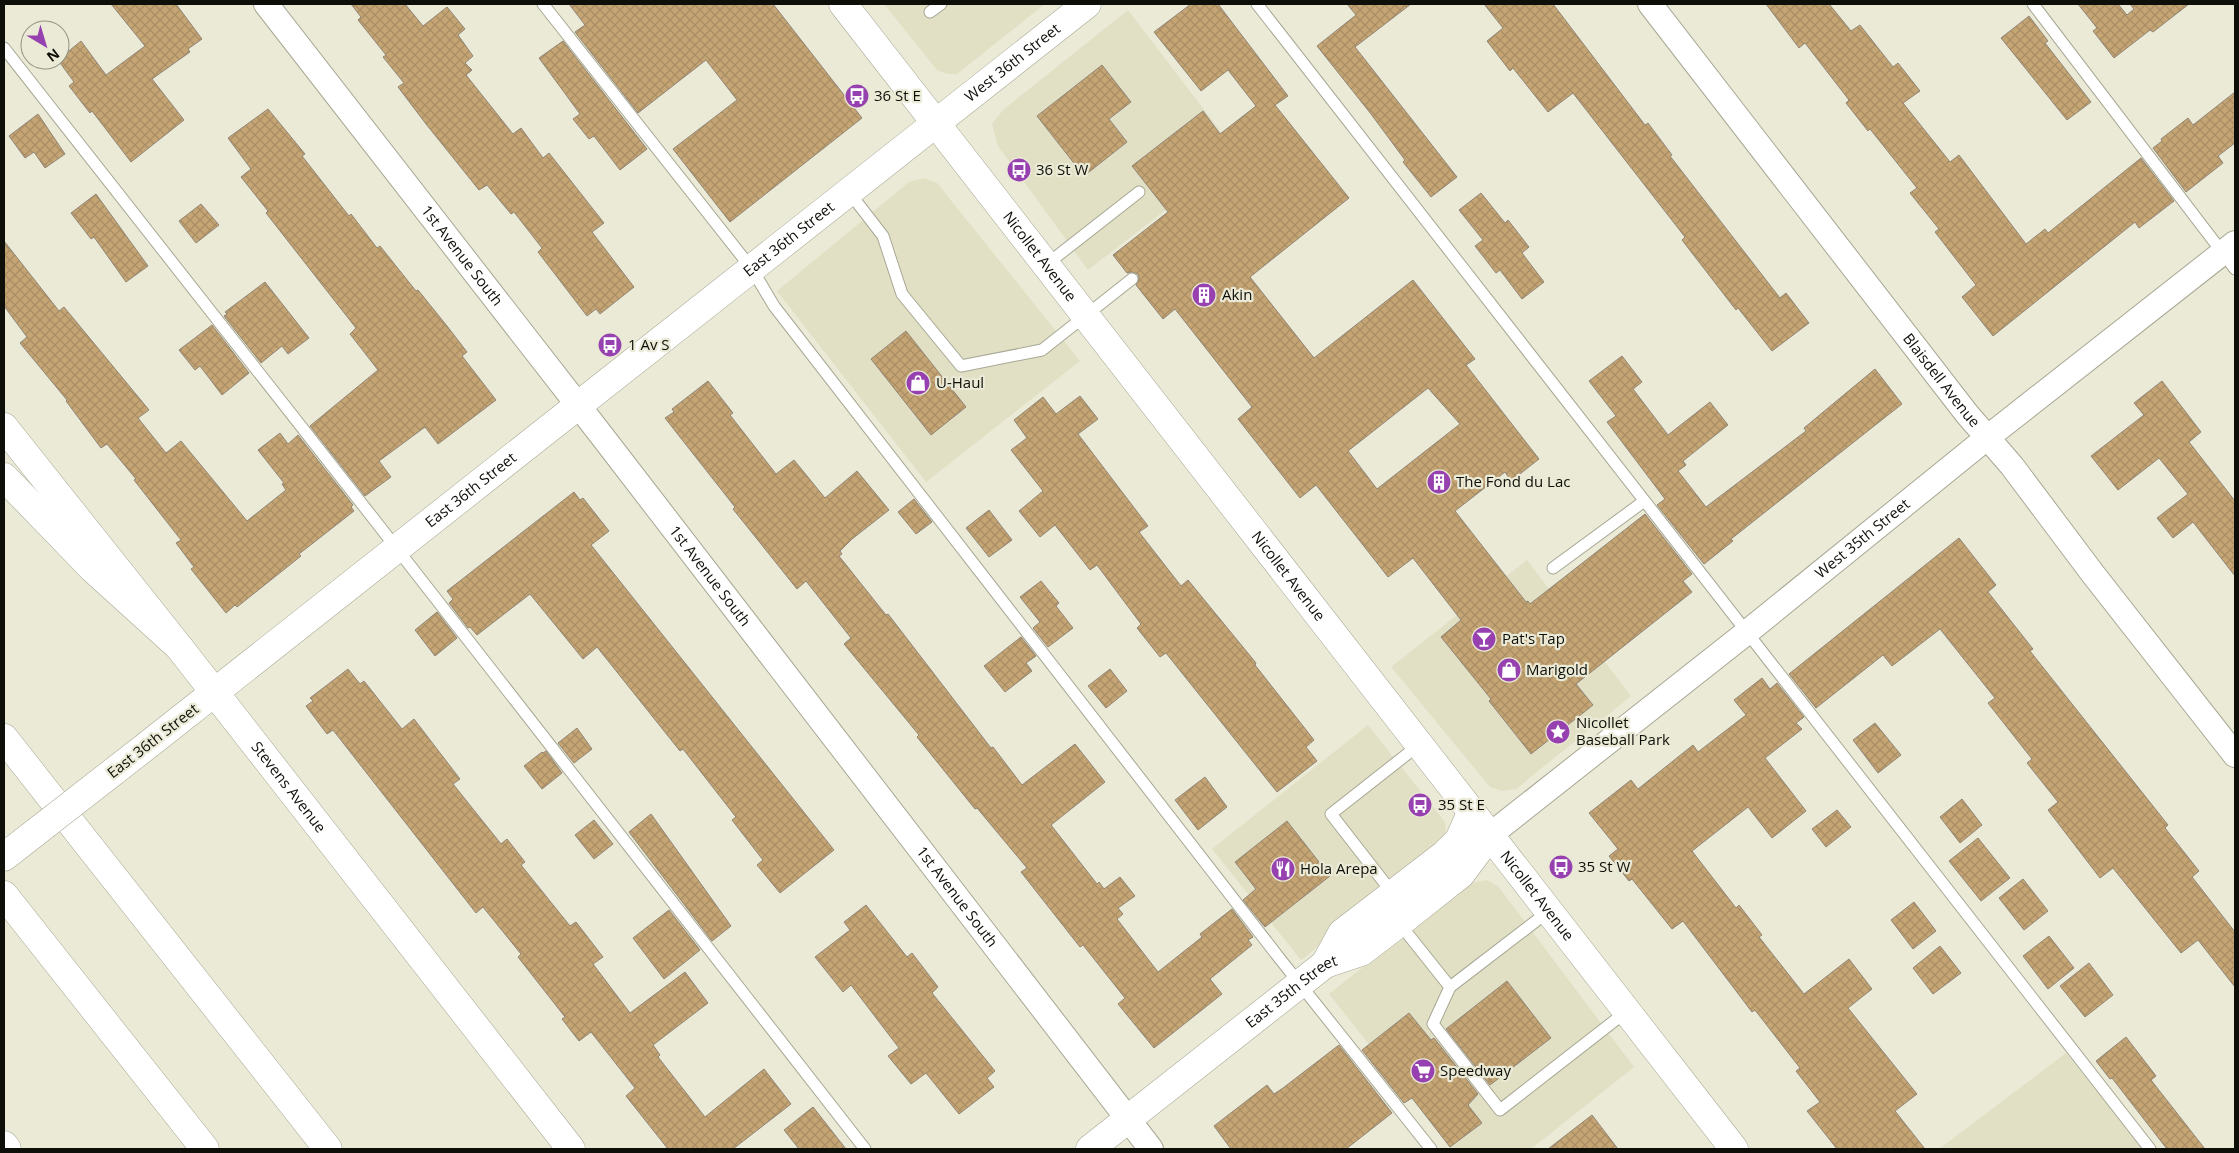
<svg xmlns="http://www.w3.org/2000/svg" width="2239" height="1153" font-family="'Open Sans',sans-serif">
<style>
.built{fill:#e1e0c5}
.building{fill:url(#building-cross-hatch);stroke:#918677;fill-rule:evenodd}
.lines{fill:none;stroke-linecap:round;stroke-linejoin:round}
.lane-casing{stroke:#a7a794;stroke-width:13}
.street-casing{stroke:#a7a794;stroke-width:26}
.secondary-casing{stroke:#a7a794;stroke-width:29}
.highway-casing{stroke:#a7a794;stroke-width:29}
.lane{stroke:#fff;stroke-width:11}
.street{stroke:#fff;stroke-width:24}
.secondary{stroke:#fff;stroke-width:28}
.highway{stroke:#fff;stroke-width:28}
.secondary-bridge-casing{stroke:#a7a794;stroke-width:29;stroke-linecap:butt}
.secondary-bridge{stroke:#fff;stroke-width:28}
.labels{text-anchor:middle;stroke-width:4.5;stroke-linejoin:round;paint-order:stroke}
.street-label{font-size:15px;fill:#0f0f09;stroke:#eaead6}
.poi-label{font-size:15px;fill:#0f0f09;stroke:#eaead6;text-anchor:start}
</style>
<defs>
<pattern id="building-cross-hatch" width="8" height="8" patternUnits="userSpaceOnUse" patternTransform="scale(1.25)"><rect width="8" height="8" fill="#c6a575"/><path d="M0 0l8 8M0 8l8-8" fill="none" stroke="#a98d64"/></pattern>
</defs>
<rect width="100%" height="100%" fill="#eaead6"/>
<!-- built -->
<g class="built">
<polygon points="884,4 1045,4 957,74 947,74 937,70"/>
<polygon points="1128,10 1238,154 1088,270 998,146 992,124 1003,110"/>
<polygon points="924,178 937,183 1080,361 926,482 777,291 909,182"/>
<polygon points="1527,560 1631,696 1516,789 1502,791 1490,787 1391,667"/>
<polygon points="1368,725 1445,822 1446,836 1440,850 1301,960 1212,849"/>
<polygon points="1486,880 1498,886 1634,1067 1531,1149 1452,1149 1329,994 1468,884"/>
<polygon points="2066,1053 2143,1149 1939,1149"/>
</g>
<!-- building -->
<g class="building">
<polygon points="111,4 176,4 202,39 188,49 190,52 152,79 184,120 131,162 92,111 90,113 69,86 74,82 58,60 81,41 106,75 145,46"/>
<polygon points="351,4 405,4 423,26 447,7 465,29 458,35 473,56 465,63 472,70 466,75 513,134 521,128 543,158 549,153 604,223 592,232 634,287 600,314 596,309 587,316 538,252 542,248 514,212 511,214 487,185 479,190 426,124 398,87 404,83 383,57 386,55 358,20 361,17"/>
<polygon points="569,4 773,4 862,118 730,222 673,149 737,100 706,60 638,113 575,32 585,25"/>
<path d="M1191,4H1218L1288,96L1275,105L1349,198L1250,277L1314,358L1413,280L1475,359L1466,365L1539,459L1511,481L1505,472L1455,511L1526,602L1528,601L1530,604L1645,514L1692,574L1683,581L1692,592L1576,684L1593,705L1531,754L1489,701L1491,699L1441,637L1461,620L1413,558L1388,577L1316,485L1300,498L1238,419L1252,407L1175,309L1163,319L1136,285L1139,278L1138,274L1131,272L1127,273L1113,255L1168,212L1132,166L1203,111L1220,134L1256,106L1228,70L1201,91L1154,32ZM1428,388L1460,424L1377,489L1348,451Z"/>
<polygon points="1347,4 1411,4 1355,47 1457,177 1431,197 1403,162 1405,160 1371,114 1317,46 1356,15"/>
<polygon points="1484,4 1553,4 1645,125 1648,123 1672,155 1670,156 1780,298 1786,293 1809,323 1772,351 1738,308 1736,310 1682,240 1685,237 1573,93 1548,112 1513,68 1510,71 1487,41 1503,28"/>
<polygon points="1766,4 1829,4 1851,31 1860,25 1893,67 1898,63 1920,91 1903,103 1950,162 1959,155 2026,244 2045,229 2048,233 2141,158 2174,201 2139,228 2135,222 1993,336 1962,297 1976,285 1935,232 1939,229 1910,193 1917,188 1870,129 1868,131 1846,103 1849,100 1805,43 1799,48"/>
<polygon points="2078,4 2118,4 2127,15 2134,9 2130,4 2189,4 2153,32 2150,30 2114,58 2093,31 2097,28"/>
<polygon points="2029,16 2048,41 2045,43 2091,102 2067,120 2001,38"/>
<polygon points="563,41 647,149 620,170 594,136 589,139 573,119 580,114 539,58"/>
<polygon points="1102,65 1131,102 1109,119 1127,142 1084,176 1037,116"/>
<polygon points="2235,92 2235,143 2218,156 2223,163 2186,192 2153,148 2162,141 2161,139 2188,118 2193,125"/>
<polygon points="268,109 305,154 302,156 349,216 351,214 377,248 380,246 416,291 418,290 447,326 467,352 462,356 496,400 438,444 425,427 379,461 391,477 365,496 310,426 378,370 350,334 356,328 266,213 268,211 241,177 251,169 228,138"/>
<polygon points="38,114 65,154 45,168 34,152 25,158 9,136"/>
<polygon points="1481,193 1505,223 1508,220 1529,247 1522,253 1544,282 1522,299 1500,270 1496,273 1475,246 1483,240 1459,210"/>
<polygon points="96,194 148,266 126,282 94,237 91,239 71,213"/>
<polygon points="201,204 219,225 196,243 179,221"/>
<polygon points="4,241 59,311 64,307 149,410 138,418 166,453 181,441 247,521 286,490 282,484 284,483 258,450 280,433 288,444 298,435 353,505 351,507 354,511 299,554 301,556 237,607 235,605 226,613 191,569 194,567 176,543 181,540 134,480 136,479 107,444 101,448 66,401 67,400 20,343 27,337 4,306"/>
<polygon points="265,282 309,338 288,354 282,346 261,363 224,316 227,314 225,312"/>
<polygon points="212,325 249,373 222,395 200,366 195,370 179,350"/>
<polygon points="906,331 966,407 931,435 871,359"/>
<polygon points="1622,356 1642,382 1633,389 1668,435 1710,402 1728,425 1683,461 1686,465 1678,471 1706,507 1806,431 1804,428 1875,369 1902,404 1731,539 1733,541 1704,564 1657,505 1665,499 1607,422 1616,416 1589,381"/>
<polygon points="708,381 733,413 730,415 776,474 794,460 825,498 857,471 889,510 852,539 840,551 842,554 839,556 886,615 888,614 991,748 993,747 1022,785 1075,744 1105,782 1051,825 1097,884 1099,882 1104,889 1120,877 1135,896 1118,908 1123,914 1117,919 1158,972 1202,937 1200,934 1232,909 1253,937 1248,940 1252,945 1210,979 1222,994 1154,1048 1118,1004 1125,998 1083,945 1080,947 1021,872 1027,868 977,808 975,809 917,737 919,735 844,644 851,638 806,581 797,589 733,509 735,507 665,418 674,412 672,409"/>
<polygon points="2162,381 2201,432 2189,442 2235,501 2235,576 2193,522 2173,538 2157,518 2188,494 2159,458 2118,490 2091,456 2144,415 2134,403"/>
<polygon points="1080,396 1098,419 1078,434 1148,526 1139,532 1181,586 1188,580 1256,663 1255,665 1314,740 1306,747 1317,761 1277,792 1166,653 1160,657 1137,628 1141,624 1097,565 1090,570 1055,525 1040,537 1019,511 1043,491 1011,450 1027,438 1014,420 1043,397 1056,414"/>
<polygon points="574,492 580,500 583,498 609,531 591,545 834,850 780,893 757,865 763,860 732,820 736,817 683,749 680,751 597,647 583,659 530,594 477,635 470,627 468,628 449,603 453,599 447,591"/>
<polygon points="914,499 932,522 916,534 898,512"/>
<polygon points="989,510 1012,540 989,557 966,528"/>
<polygon points="1959,538 1996,585 1988,592 2033,649 2030,651 2168,825 2165,828 2199,871 2192,877 2235,932 2235,987 2198,940 2181,953 2113,868 2100,878 2048,810 2058,802 2027,763 2032,759 1988,703 1995,698 1940,629 1892,666 1883,655 1816,708 1789,674"/>
<polygon points="1041,581 1059,603 1056,606 1073,628 1048,647 1033,628 1040,622 1020,597"/>
<polygon points="437,612 457,638 435,656 415,630"/>
<polygon points="1021,637 1036,656 1026,663 1032,671 1005,692 984,666"/>
<polygon points="348,669 360,684 364,681 402,729 414,719 460,779 453,784 501,844 507,839 525,862 521,865 570,926 576,922 603,957 593,964 630,1013 685,972 708,1003 653,1045 660,1055 658,1057 705,1117 764,1069 791,1104 733,1149 668,1149 626,1096 635,1088 591,1032 579,1041 562,1019 565,1017 518,957 521,954 483,907 476,913 333,730 327,734 306,706 313,701 310,698"/>
<polygon points="1110,669 1127,691 1106,708 1088,686"/>
<polygon points="1762,678 1770,689 1777,683 1804,717 1796,723 1802,729 1765,758 1806,811 1772,838 1748,807 1692,851 1736,908 1739,905 1762,935 1759,937 1804,994 1849,959 1872,989 1848,1008 1917,1094 1895,1111 1925,1149 1837,1149 1807,1111 1820,1102 1796,1071 1800,1068 1755,1010 1752,1012 1683,921 1672,929 1632,879 1629,881 1609,856 1618,849 1589,813 1631,780 1638,789 1693,745 1698,752 1746,715 1734,700"/>
<polygon points="1875,723 1901,755 1878,773 1853,740"/>
<polygon points="577,728 592,749 574,763 558,743"/>
<polygon points="546,751 562,773 542,789 524,766 542,752 543,753"/>
<polygon points="1205,777 1227,807 1198,830 1175,800"/>
<polygon points="1962,799 1982,825 1960,843 1940,817"/>
<polygon points="1837,810 1851,827 1826,847 1812,829"/>
<polygon points="651,814 731,926 712,941 629,832"/>
<polygon points="594,820 613,844 594,859 575,835"/>
<polygon points="1287,821 1330,876 1265,927 1243,900 1256,889 1235,862"/>
<polygon points="1978,838 2010,878 1981,901 1949,861"/>
<polygon points="2023,879 2048,911 2024,930 1999,898"/>
<polygon points="1914,902 1936,931 1913,949 1891,920"/>
<polygon points="866,905 907,957 912,953 938,987 932,993 995,1071 987,1078 994,1087 959,1114 926,1073 911,1084 888,1056 899,1048 851,985 843,992 815,957 850,930 844,922"/>
<polygon points="669,910 700,950 664,979 633,938"/>
<polygon points="2049,936 2074,968 2048,989 2023,956"/>
<polygon points="1940,946 1961,973 1933,994 1913,968"/>
<polygon points="2089,963 2113,995 2085,1017 2060,986"/>
<polygon points="1507,981 1551,1038 1490,1085 1446,1029"/>
<polygon points="1409,1013 1431,1040 1434,1038 1478,1094 1468,1105 1482,1123 1450,1147 1412,1098 1404,1103 1362,1050"/>
<polygon points="2126,1037 2156,1076 2151,1080 2205,1149 2167,1149 2112,1078 2110,1079 2096,1061"/>
<polygon points="1339,1045 1392,1113 1346,1149 1231,1149 1214,1126 1267,1085 1274,1094 1283,1088"/>
<polygon points="813,1107 846,1149 799,1149 784,1130"/>
<polygon points="1592,1115 1618,1149 1548,1149"/>
</g>
<g class="lines">
<defs>
<g id="lane">
<polyline points="543,4 752,269 774,306 1280,959 1431,1149"/>
<polyline points="1257,4 2150,1149"/>
<polyline points="2033,4 2235,269"/>
<polyline points="930,12 941,4"/>
<polyline points="4,48 373,518 865,1149"/>
<polyline points="849,192 883,236 902,294 961,366 1042,350 1132,279"/>
<polyline points="1047,264 1139,192"/>
<polyline points="1553,568 1643,502"/>
<polyline points="1394,895 1331,814 1420,744"/>
<polyline points="1399,923 1450,987 1549,911"/>
<polyline points="1450,987 1433,1024 1500,1110 1627,1011"/>
</g>
<g id="street">
<path id="s1" d="M266,4L602,436L1151,1149"/>
<path id="s2" d="M1650,4L1967,414L2012,466L2093,574L2235,755"/>
<path id="s3" d="M1490,835L1746,633L1988,437L2235,243"/>
</g>
<g id="secondary">
<path id="s4" d="M843,4L1734,1149"/>
<path id="s5" d="M4,427L179,647L571,1149"/>
<path id="s6" d="M149,744L1087,4"/>
<polyline points="4,857 36,832"/>
<polyline points="1325,964 1342,933 1445,854 1459,840 1472,811"/>
<polyline points="4,1145 7,1149"/>
<path id="s7" d="M1090,1149L1325,964L1361,952L1399,923L1461,874L1490,835"/>
</g>
<g id="highway">
<polyline points="4,477 93,569 179,647"/>
<polyline points="4,738 328,1149"/>
<polyline points="4,895 205,1149"/>
</g>
</defs>
<!-- lane casing -->
<use href="#lane" class="lane-casing"/>
<!-- street casing -->
<use href="#street" class="street-casing"/>
<!-- secondary casing -->
<use href="#secondary" class="secondary-casing"/>
<!-- highway casing -->
<use href="#highway" class="highway-casing"/>
<!-- lane -->
<use href="#lane" class="lane"/>
<!-- street -->
<use href="#street" class="street"/>
<!-- secondary -->
<use href="#secondary" class="secondary"/>
<!-- highway -->
<use href="#highway" class="highway"/>
<defs>
<polyline id="secondary-bridge" points="36,832 149,744"/>
</defs>
<!-- secondary-bridge casing -->
<use href="#secondary-bridge" class="secondary-bridge-casing"/>
<!-- secondary-bridge -->
<use href="#secondary-bridge" class="secondary-bridge"/>
</g>
<!-- icons -->
<defs>
<symbol id="bus-disc" viewBox="-11 -11 22 22"><circle r="9.5" fill="#9641af" stroke="#eaead6"/><path d="M-5-6H5V4H4V6H2V4H-2V6H-4V4H-5ZM-3.5-4V0h7V-4ZM-3.5 1.2v1.5H-2V1.2ZM2 1.2v1.5H3.5V1.2Z" fill="#fff"/></symbol>
<symbol id="building-disc" viewBox="-11 -11 22 22"><circle r="9.5" fill="#9641af" stroke="#eaead6"/><path d="M-4-6H4V6H1V3H-1V6H-4ZM-2.5-4.3h1.7v1.8h-1.7ZM.8-4.3h1.7v1.8H.8ZM-2.5-1h1.7V.8h-1.7ZM.8-1h1.7V.8H.8Z" fill="#fff"/></symbol>
<symbol id="shop-disc" viewBox="-11 -11 22 22"><circle r="9.5" fill="#9641af" stroke="#eaead6"/><path d="M-5-2.5h2.3a2.7 3.5 0 0 1 5.4 0H5L5.5 6h-11ZM-1.5-2.5h3a1.5 2.3 0 0 0-3 0Z" fill="#fff"/></symbol>
<symbol id="bar-disc" viewBox="-11 -11 22 22"><circle r="9.5" fill="#9641af" stroke="#eaead6"/><path d="M-6-5H6L.8 .8V4.5H3.5V6h-7V4.5H-.8V.8Z" fill="#fff"/></symbol>
<symbol id="sight-disc" viewBox="-11 -11 22 22"><circle r="9.5" fill="#9641af" stroke="#eaead6"/><path d="M0-6L1.8-2.2L6-1.7L2.9 1.2L3.7 5.4L0 3.3L-3.7 5.4L-2.9 1.2L-6-1.7L-1.8-2.2Z" fill="#fff"/></symbol>
<symbol id="restaurant-disc" viewBox="-11 -11 22 22"><circle r="9.5" fill="#9641af" stroke="#eaead6"/><path d="M-5-6h1v4h1v-4h1v4h1v-4h1v5L-1.5 .5V6h-2V.5L-5-1ZM5-6V6H3V1.5H1.5Q1.5-4 5-6Z" fill="#fff"/></symbol>
<symbol id="supermarket-disc" viewBox="-11 -11 22 22"><circle r="9.5" fill="#9641af" stroke="#eaead6"/><path d="M-6-5.5h2.5l.6 2H6L4.5 2H-2.5L-4.4-4H-6ZM-1.5 3.2a1.3 1.3 0 1 0 .1 0ZM3 3.2a1.3 1.3 0 1 0 .1 0Z" fill="#fff"/></symbol>
</defs>
<g fill-rule="evenodd">
<use href="#bus-disc" x="843" y="82" width="28" height="28"/>
<use href="#bus-disc" x="1005" y="156" width="28" height="28"/>
<use href="#building-disc" x="1190" y="281" width="28" height="28"/>
<use href="#bus-disc" x="596" y="331" width="28" height="28"/>
<use href="#shop-disc" x="904" y="369" width="28" height="28"/>
<use href="#building-disc" x="1425" y="468" width="28" height="28"/>
<use href="#bar-disc" x="1470" y="625" width="28" height="28"/>
<use href="#shop-disc" x="1495" y="656" width="28" height="28"/>
<use href="#sight-disc" x="1544" y="718" width="28" height="28"/>
<use href="#bus-disc" x="1406" y="791" width="28" height="28"/>
<use href="#bus-disc" x="1547" y="853" width="28" height="28"/>
<use href="#restaurant-disc" x="1269" y="855" width="28" height="28"/>
<use href="#supermarket-disc" x="1409" y="1057" width="28" height="28"/>
</g>
<g class="labels">
<!-- street labels -->
<g class="street-label">
<text dy="5" stroke="none"><textPath href="#s6" startOffset="1100">West 36th Street</textPath></text>
<text dy="5" stroke="none"><textPath href="#s6" startOffset="815">East 36th Street</textPath></text>
<text dy="5" stroke="none"><textPath href="#s1" startOffset="319">1st Avenue South</textPath></text>
<text dy="5" stroke="none"><textPath href="#s4" startOffset="320">Nicollet Avenue</textPath></text>
<text dy="5" stroke="none"><textPath href="#s2" startOffset="476">Blaisdell Avenue</textPath></text>
<text dy="5" stroke="none"><textPath href="#s6" startOffset="410">East 36th Street</textPath></text>
<text dy="5" stroke="none"><textPath href="#s3" startOffset="476">West 35th Street</textPath></text>
<text dy="5" stroke="none"><textPath href="#s1" startOffset="724">1st Avenue South</textPath></text>
<text dy="5" stroke="none"><textPath href="#s4" startOffset="725">Nicollet Avenue</textPath></text>
<text transform="translate(153 741) rotate(-38)" y="5">East 36th Street</text>
<text dy="5" stroke="none"><textPath href="#s5" startOffset="459">Stevens Avenue</textPath></text>
<text dy="5" stroke="none"><textPath href="#s4" startOffset="1130">Nicollet Avenue</textPath></text>
<text dy="5" stroke="none"><textPath href="#s1" startOffset="1129">1st Avenue South</textPath></text>
<text dy="5" stroke="none"><textPath href="#s7" startOffset="256">East 35th Street</textPath></text>
</g>
<!-- poi labels -->
<g class="poi-label">
<text x="874" y="101">36 St E</text>
<text x="1036" y="175">36 St W</text>
<text x="1222" y="300">Akin</text>
<text x="628" y="350">1 Av S</text>
<text x="936" y="388">U-Haul</text>
<text x="1456" y="487">The Fond du Lac</text>
<text x="1502" y="644">Pat's Tap</text>
<text x="1526" y="675">Marigold</text>
<text x="1576" y="728">Nicollet<tspan x="1576" dy="17">Baseball Park</tspan></text>
<text x="1438" y="810">35 St E</text>
<text x="1578" y="872">35 St W</text>
<text x="1300" y="874">Hola Arepa</text>
<text x="1440" y="1076">Speedway</text>
</g>
</g>
<!-- border -->
<rect width="2239" height="1153" fill="none" stroke="#0f0f09" stroke-width="10"/>
<!-- north arrow -->
<g transform="translate(45 45) rotate(142)"><circle r="24" fill="#eaead6" stroke="#929284"/>
<path d="M0-4L9 19L0 12L-9 19Z" fill="#9641af"/>
<text y="-8" font-size="14" font-weight="bold" text-anchor="middle" fill="#0f0f09">N</text>
</g>
</svg>
